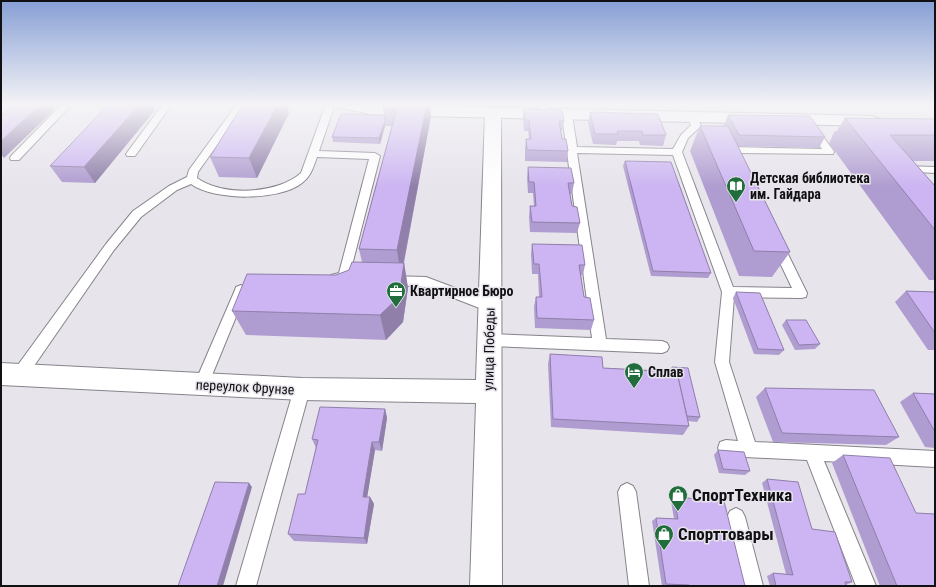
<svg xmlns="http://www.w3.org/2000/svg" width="936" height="587" font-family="'Roboto Condensed',sans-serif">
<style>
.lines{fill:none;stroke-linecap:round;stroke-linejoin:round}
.service-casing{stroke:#86838b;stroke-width:2}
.minor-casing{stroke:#86838b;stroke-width:2}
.tertiary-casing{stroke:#86838b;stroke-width:2}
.service{fill:#fff;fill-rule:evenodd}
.minor{fill:#fff;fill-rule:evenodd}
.tertiary{fill:#fff;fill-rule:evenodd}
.wall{fill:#af9cd0}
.shaded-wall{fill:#8f7fa9}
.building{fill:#ccb5f2;stroke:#8f7fa9}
.labels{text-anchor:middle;stroke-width:3;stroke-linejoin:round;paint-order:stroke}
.poi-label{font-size:14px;font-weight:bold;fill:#111013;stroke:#e7e4ec;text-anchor:start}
.street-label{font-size:14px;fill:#111013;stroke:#e7e4ec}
.near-poi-label{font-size:17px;font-weight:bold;fill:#111013;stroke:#e7e4ec;text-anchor:start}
</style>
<rect width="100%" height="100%" fill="#e7e4ec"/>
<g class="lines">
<defs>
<g id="service">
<polygon points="62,104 72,104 19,160 11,160 10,158 11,156"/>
<polygon points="163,104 172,104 135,156 127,156 126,154"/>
<path d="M237,104H246L198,172L197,178C223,197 278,194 301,173L326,104H335L319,151L375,153L380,156L348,281L344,283L331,281L329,278L331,275L339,273L369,159L317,157C313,168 311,176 302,183C280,201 214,201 191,184L177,190L141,217L114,250L25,379L20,380L15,379L13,374L15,369L106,244L133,211L169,186L187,177L189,170Z"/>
<polygon points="538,104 547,104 548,114 546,116 540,116"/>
<polygon points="567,112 572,115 577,147 673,149 681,135 691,125 687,117 689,115 695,115 701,126 688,138 682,152 733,287 792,288 771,244 773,241 777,240 781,241 783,244 807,293 806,297 801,298 734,297 729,362 755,442 935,451 935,467 824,461 876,586 856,586 807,460 726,456 720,454 718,448 720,442 726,440 738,441 715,362 722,292 673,155 577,153 606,339 662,341 667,343 669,347 667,351 662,353 489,346 484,344 482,340 484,336 489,334 592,338 562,115"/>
<polygon points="812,125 815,126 833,150 834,152 833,154 731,153 726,150 731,147 822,149 807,128"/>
<polygon points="905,166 935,167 935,173 901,171 900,169"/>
<polygon points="390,276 426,277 495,303 497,307 495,311 490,312 425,287 385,284 384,281 385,278"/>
<polygon points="241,285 246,287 247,290 208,385 206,390 201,392 196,390 194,385 235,290 236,287"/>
<polygon points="302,382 307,384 310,389 256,586 236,586 294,389 297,384"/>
<polygon points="627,483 633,486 636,492 649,586 629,586 618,492 621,486"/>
<polygon points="736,508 742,511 745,517 763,586 743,586 727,517 730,511"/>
</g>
<polygon id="minor" points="493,108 498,110 501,113 502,586 470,586 476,403 302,400 1,385 1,363 302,378 476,380 485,113 488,110"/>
<polygon id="tertiary" points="335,104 872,116 878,118 880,121 878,124 872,126 375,115 337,107"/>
</defs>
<!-- service casing -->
<use href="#service" class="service-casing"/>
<!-- minor casing -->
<use href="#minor" class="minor-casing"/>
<!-- tertiary casing -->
<use href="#tertiary" class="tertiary-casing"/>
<!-- service -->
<use href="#service" class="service"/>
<!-- minor -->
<use href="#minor" class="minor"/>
<!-- tertiary -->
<use href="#tertiary" class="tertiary"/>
</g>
<!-- wall -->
<g class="wall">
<polygon points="243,104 287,104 289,113 257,178 219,177 210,157"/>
<polygon points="382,104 430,104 431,116 404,263 408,288 403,322 386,340 246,335 232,311 336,275 349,270 362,262 359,249 392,126 385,126 380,144 333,142 332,137 384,115"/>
<polygon points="524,109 564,121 562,131 560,131 562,139 568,151 567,162 525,161 525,149 526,139 529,139 528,131 524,131 523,119"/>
<polygon points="155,110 95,183 62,182 50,166"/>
<polygon points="590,112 666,135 663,146 640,145 639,141 617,141 616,145 593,144 588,123"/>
<polygon points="728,115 825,137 819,148 737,146 790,252 772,277 739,276 690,151 700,126 724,126 724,125"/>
<polygon points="845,118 935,119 935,161 913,161 935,186 935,280 929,280 829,143 832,137 832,136 835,131 837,131"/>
<polygon points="625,161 711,273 708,278 651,276 623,166"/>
<polygon points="528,167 574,183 572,194 570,194 572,206 580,223 577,233 530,232 529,217 530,206 534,206 533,193 528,193 527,178"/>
<polygon points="532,244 585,265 583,275 581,275 584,297 594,320 591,330 535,328 534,307 536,297 539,297 538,274 532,274 531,254"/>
<polygon points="906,291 935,292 935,350 928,350 895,302"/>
<polygon points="736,292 784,350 779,355 754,354 733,298"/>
<polygon points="786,320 820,344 815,349 795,350 782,325"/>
<polygon points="550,354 603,368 669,371 672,367 700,417 697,422 688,421 689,426 683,435 551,427 548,364"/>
<polygon points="765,388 899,437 886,445 773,442 756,397"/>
<polygon points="913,393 935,394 935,448 925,447 900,402"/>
<polygon points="385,409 387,418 382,451 375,450 367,497 370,497 374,504 367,544 294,541 288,534 305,494 316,448 312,439"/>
<polygon points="718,450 750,471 745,475 719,473 714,455"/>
<polygon points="843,455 935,586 880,586 832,463"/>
<polygon points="767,479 812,529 852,582 846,585 846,586 770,586 767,576 773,573 786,574 762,483"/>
<polygon points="674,497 745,586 662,586 652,521 656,518 674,519 671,501"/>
</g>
<!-- shaded-wall -->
<g class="shaded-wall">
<polygon points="41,104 52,104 55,109 4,158 1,154 1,141"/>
<polygon points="140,104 152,104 155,110 95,183 84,167"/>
<polygon points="278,104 287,104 289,113 257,178 249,158"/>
<polygon points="427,104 430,104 431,116 401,276 397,250"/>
<polygon points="385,121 385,126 380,144 379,138"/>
<polygon points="404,263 408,288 403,322 386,340 380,315"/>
<polygon points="385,409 387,418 382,451 379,442"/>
<polygon points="372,442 375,450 366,504 363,497"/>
<polygon points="249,483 252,487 223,586 217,586"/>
<polygon points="370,497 374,504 367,544 364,538"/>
</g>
<!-- building -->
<g class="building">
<polygon points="15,104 41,104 1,141 1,116"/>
<polygon points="109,104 140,104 84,167 50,166"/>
<polygon points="243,104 278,104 249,158 210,157"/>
<polygon points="398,104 427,104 397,250 359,249"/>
<polygon points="524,109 562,110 564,121 559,121 562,139 566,139 568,151 527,150 526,139 531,139 529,120 525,120"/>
<polygon points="590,112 658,114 666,135 643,135 642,131 617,131 618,134 595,134"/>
<polygon points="341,114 384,115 385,121 379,138 332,137"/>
<polygon points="728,115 810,116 825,137 739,135"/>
<polygon points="845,118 935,119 935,135 890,135 935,186 935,230"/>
<polygon points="700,126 728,126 790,252 754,251"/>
<polygon points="625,161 671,162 711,273 653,271"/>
<polygon points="528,167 571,168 574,183 568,183 572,206 577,207 580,223 532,222 530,206 536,206 534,182 529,182"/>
<polygon points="532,244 582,245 585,265 579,265 584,297 590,298 594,320 537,318 536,297 542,297 539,264 534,264"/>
<polygon points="352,262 404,263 399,297 380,315 232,311 247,274 336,275 349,270"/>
<polygon points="906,291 935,292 935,333"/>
<polygon points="736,292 760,293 784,350 758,349"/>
<polygon points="786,320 806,320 820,344 799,345"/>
<polygon points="550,354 602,357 603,368 677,372 689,426 553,419"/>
<polygon points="672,367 688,368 700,417 687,416 677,372 673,371"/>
<polygon points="765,388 874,390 899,437 782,433"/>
<polygon points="913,393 935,394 935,432"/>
<polygon points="320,407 385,409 379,442 372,442 363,497 370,497 364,538 288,534 298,494 305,494 318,440 312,439"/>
<polygon points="718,450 744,452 750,471 723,469"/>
<polygon points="843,455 890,458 916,513 935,514 935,586 897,586"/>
<polygon points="767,479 798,482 812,529 835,532 852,582 845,582 846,586 776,586 773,573 793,575"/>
<polygon points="215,482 249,483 217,586 178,586"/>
<polygon points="674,497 724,501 745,586 689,586 689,585 666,584 656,518 678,519"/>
</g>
<!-- sky -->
<linearGradient id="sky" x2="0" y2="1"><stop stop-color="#879fd5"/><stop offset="0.56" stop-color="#f4f3f6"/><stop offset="1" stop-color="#f4f3f6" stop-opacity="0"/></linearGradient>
<rect width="936" height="187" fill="url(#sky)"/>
<!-- icons -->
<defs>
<symbol id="library-pin" viewBox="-11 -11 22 30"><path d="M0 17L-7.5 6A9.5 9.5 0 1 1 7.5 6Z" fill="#216d3c" stroke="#e7e4ec"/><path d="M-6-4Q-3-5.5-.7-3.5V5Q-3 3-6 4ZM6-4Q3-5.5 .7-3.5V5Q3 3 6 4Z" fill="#fff"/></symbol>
<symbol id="office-pin" viewBox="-11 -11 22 30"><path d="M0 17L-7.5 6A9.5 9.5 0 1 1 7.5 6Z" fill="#216d3c" stroke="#e7e4ec"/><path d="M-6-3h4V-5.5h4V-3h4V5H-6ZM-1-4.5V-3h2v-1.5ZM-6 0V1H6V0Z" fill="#fff"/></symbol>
<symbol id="hotel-pin" viewBox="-11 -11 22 30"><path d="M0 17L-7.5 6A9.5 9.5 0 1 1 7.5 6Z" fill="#216d3c" stroke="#e7e4ec"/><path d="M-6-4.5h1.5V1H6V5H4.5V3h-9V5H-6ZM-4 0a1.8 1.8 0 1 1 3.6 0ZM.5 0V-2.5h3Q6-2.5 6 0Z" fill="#fff"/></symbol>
<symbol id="shop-pin" viewBox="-11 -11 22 30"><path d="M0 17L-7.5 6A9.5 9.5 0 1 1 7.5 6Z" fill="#216d3c" stroke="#e7e4ec"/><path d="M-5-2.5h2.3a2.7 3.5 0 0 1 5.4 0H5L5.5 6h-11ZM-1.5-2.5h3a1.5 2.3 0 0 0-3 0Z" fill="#fff"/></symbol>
</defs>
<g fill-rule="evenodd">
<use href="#library-pin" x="725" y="175" width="22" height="30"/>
<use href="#office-pin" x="385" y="280" width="22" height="30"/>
<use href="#hotel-pin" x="623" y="361" width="22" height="30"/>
<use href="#shop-pin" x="667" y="484" width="22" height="30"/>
<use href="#shop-pin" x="653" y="523" width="22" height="30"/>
</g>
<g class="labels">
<!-- poi labels -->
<g class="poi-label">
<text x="750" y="183">Детская библиотека<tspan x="750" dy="16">им. Гайдара</tspan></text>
<text x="410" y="296">Квартирное Бюро</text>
<text x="648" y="377">Сплав</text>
</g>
<!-- street labels -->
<g class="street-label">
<text transform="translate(489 349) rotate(-89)" y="5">улица Победы</text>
<text transform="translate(245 387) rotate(3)" y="5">переулок Фрунзе</text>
</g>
<!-- near-poi labels -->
<g class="near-poi-label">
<text x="692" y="501">СпортТехника</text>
<text x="678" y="540">Спорттовары</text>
</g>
</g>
<!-- border -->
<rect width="936" height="587" fill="none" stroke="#111013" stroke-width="4"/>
</svg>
